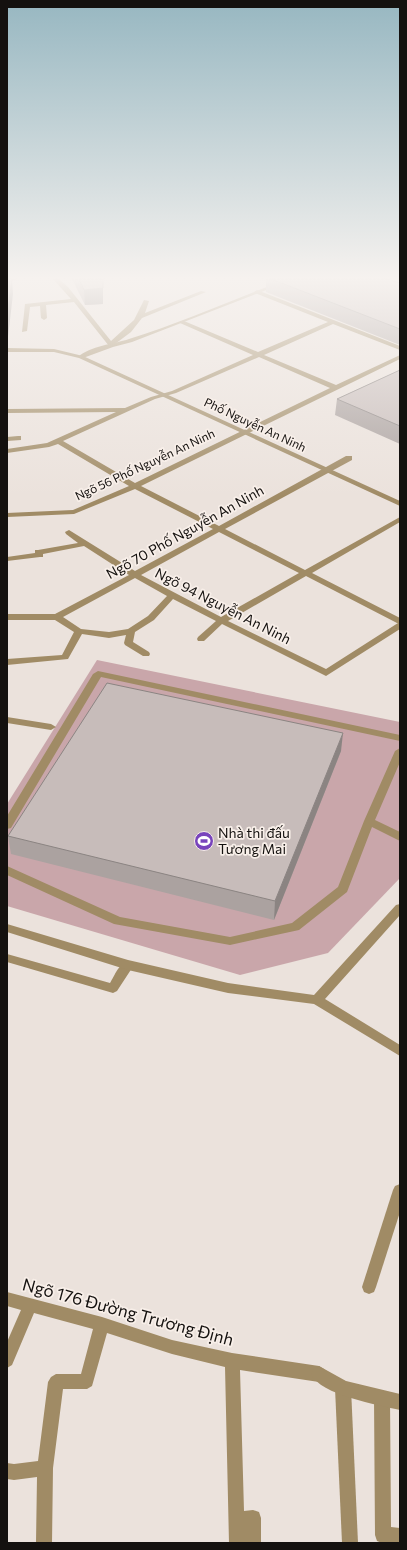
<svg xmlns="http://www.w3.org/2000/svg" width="407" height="1550" font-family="Commissioner,sans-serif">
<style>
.green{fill:#c9a6aa}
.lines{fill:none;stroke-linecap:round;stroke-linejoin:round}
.service{fill:#a08b65;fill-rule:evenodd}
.minor{fill:#a08b65;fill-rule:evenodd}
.tertiary{fill:#a08b65;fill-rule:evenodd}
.wall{fill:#aba2a0}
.shaded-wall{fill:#8b8482}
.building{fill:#c7bcba;stroke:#8b8482}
.labels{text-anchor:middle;stroke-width:3.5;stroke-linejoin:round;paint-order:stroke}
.far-street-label{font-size:12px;fill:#14110f;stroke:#f8efe9}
.street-label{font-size:14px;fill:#14110f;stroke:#f8efe9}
.poi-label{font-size:14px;fill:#14110f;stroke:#f8efe9;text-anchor:start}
.near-street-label{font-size:17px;fill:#14110f;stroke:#f8efe9}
</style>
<rect width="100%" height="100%" fill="#ebe2dc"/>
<!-- green -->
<polygon class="green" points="97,660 400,722 400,878 328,953 240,975 7,906 7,804"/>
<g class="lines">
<!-- service -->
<g class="service">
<polygon points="7,279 17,279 7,283"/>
<polygon points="53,279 59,279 68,287 111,341 134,320 144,300 149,301 145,313 201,291 206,292 142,318 131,332 111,347 109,346 74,302 46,305 47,318 44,320 41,318 40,306 30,307 27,331 22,332 25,304 71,299"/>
<path d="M257,290L400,346V350L333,324L264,355L336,385L398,356L400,355V359L141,486L219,526L346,456H352V460L225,529L305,570L400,517V522L312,573L400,618V629L326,676L222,624L204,641H198L197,639L198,637L216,621L173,599L154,620L135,632L133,642L149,652L150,654L149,656H143L125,645L124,643L126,635L109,638L82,634L68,659L7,665V659L62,655L74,632L55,620H7V614H55L129,575L84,546L43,554V557H40L7,561V557L35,553V550H38L78,543L66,534L65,532L69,530L135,571L213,529L135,489L74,514L7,517V513L73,510L129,486L58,444L49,447L7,453V449L47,443L116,412L7,413V409L125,408L151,397L172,391L253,355L180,323V321H184L258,352L328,322L255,293L254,292ZM259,357L330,388L135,483L63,441L155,399L176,393ZM219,532L299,573L221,617L141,575ZM306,576L397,623H398L326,669L228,621ZM135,578L167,596L148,616L128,629L109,632L81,629L63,617Z"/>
<polygon points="18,436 21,436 21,440 7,441 7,437"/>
<polygon points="98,671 400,735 400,741 101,677 11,828 7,829 7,816 93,674"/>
<polygon points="7,717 51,724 56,727 51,730 7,723"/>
<polygon points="400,748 400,762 375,820 400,832 400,841 372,827 347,892 299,930 230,945 114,924 7,875 7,866 120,917 230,937 292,923 338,887 364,821 395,751"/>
<path d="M7,954L110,983C115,975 121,958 132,962L134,965L117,991L113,993L7,962Z"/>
<polygon points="400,1184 400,1212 376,1287 374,1292 369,1294 364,1292 362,1287 393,1190 395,1186"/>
<polygon points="7,1292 102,1317 172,1340 232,1353 319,1366 324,1369 327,1374 324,1379 319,1382 240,1370 244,1511 253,1510 259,1512 261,1518 261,1543 229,1543 225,1367 172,1354 107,1333 92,1386 87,1389 63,1389 53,1468 52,1543 36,1543 37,1477 14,1480 7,1479 7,1463 14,1464 38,1461 48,1382 51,1377 56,1374 81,1374 93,1329 34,1313 12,1365 7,1368 7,1342 21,1310 7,1306"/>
<polygon points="343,1380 348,1383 351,1388 358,1543 342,1543 335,1388 338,1383"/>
<polygon points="382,1390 387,1393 390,1398 391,1527 400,1528 400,1543 382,1543 377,1541 375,1535 374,1398 377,1393"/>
</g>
<!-- minor -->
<g class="minor">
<path d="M287,279H295L132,342L113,347L83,358L78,357C90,346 114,344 129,339C183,322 235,299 287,279Z"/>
<polygon points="400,904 400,915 325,999 400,1045 400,1056 314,1004 228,993 128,970 7,932 7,924 128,960 228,983 314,995 396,905"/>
<path d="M319,1366L346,1381L400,1394V1410C379,1405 320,1395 311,1374L314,1369Z"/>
</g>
<!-- tertiary -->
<polygon class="tertiary" points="7,348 54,349 83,356 400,501 400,506 79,358 54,352 7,352"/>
</g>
<!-- wall -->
<g class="wall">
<polygon points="72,279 103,279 103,304 85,305"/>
<polygon points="266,279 387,279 400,283 400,345 266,292"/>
<polygon points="400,370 400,444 335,415 337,399"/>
<polygon points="341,751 274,920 11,854 8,836"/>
</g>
<!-- shaded-wall -->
<g class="shaded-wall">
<polygon points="12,279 13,294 7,345 7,316"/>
<polygon points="103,279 103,304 85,305 84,290"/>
<polygon points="343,733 341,751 274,920 275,901"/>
</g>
<!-- building -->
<g class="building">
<polygon points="7,279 12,279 7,316"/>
<polygon points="79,279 103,279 103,288 84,290"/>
<polygon points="271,279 387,279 400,283 400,329"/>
<polygon points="400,370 400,426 337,399"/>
<polygon points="107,683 343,733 275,901 8,836"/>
</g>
<!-- sky -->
<linearGradient id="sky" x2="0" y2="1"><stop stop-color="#97b7c1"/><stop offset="0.56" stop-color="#f6f2ef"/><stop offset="1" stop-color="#f6f2ef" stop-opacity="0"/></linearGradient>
<rect width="407" height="496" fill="url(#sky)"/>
<!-- icons -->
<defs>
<symbol id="stadium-disc" viewBox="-11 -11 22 22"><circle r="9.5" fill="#7844bc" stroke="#f8efe9"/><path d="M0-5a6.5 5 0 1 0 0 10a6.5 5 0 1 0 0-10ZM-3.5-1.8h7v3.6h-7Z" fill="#fff"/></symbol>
</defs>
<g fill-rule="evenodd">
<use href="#stadium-disc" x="193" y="830" width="22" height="22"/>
</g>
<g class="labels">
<!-- far-street labels -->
<g class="far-street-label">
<text transform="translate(255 425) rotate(25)" y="4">Phố Nguyễn An Ninh</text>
<text transform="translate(145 465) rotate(-25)" y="4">Ngõ 56 Phố Nguyễn An Ninh</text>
</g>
<!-- street labels -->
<g class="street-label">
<text transform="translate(185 532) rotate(-29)" y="5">Ngõ 70 Phố Nguyễn An Ninh</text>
<text transform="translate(223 606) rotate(27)" y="5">Ngõ 94 Nguyễn An Ninh</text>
</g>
<!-- poi labels -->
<g class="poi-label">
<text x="218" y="838">Nhà thi đấu<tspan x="218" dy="16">Tương Mai</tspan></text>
</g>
<!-- near-street labels -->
<g class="near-street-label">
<text transform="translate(128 1312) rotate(15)" y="6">Ngõ 176 Đường Trương Định</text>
</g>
</g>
<!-- border -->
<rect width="407" height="1550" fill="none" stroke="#14110f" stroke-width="16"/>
</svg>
